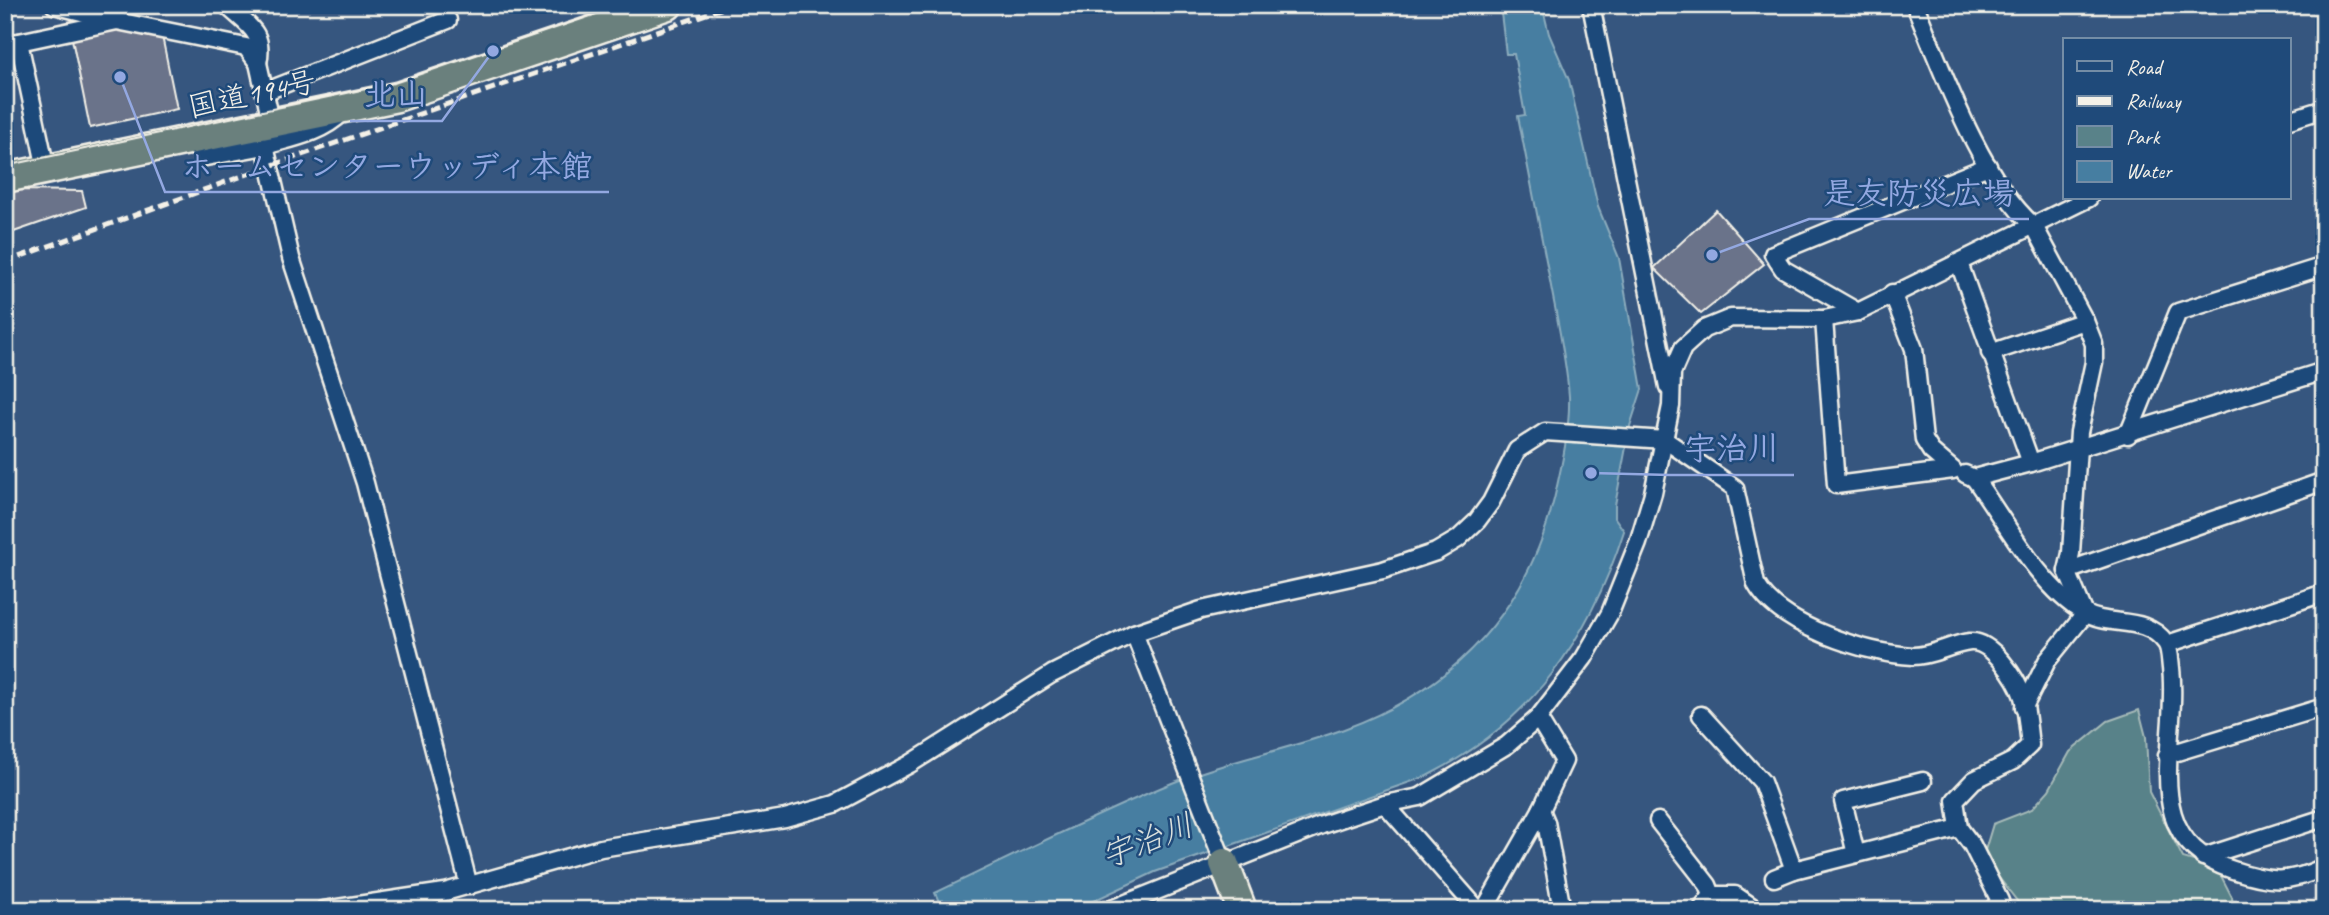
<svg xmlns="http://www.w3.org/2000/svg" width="2329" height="915" font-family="Caveat,'Klee One',sans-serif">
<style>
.green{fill:#598289;stroke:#a6bab8;stroke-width:2}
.water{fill:#467ea1;stroke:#8cacbd;stroke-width:2}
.building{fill:#6a738a;stroke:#f4f1e8;stroke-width:2}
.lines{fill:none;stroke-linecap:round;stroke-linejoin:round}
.street-casing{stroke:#f4f1e8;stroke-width:21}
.highway-casing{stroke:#f4f1e8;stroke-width:33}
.street{stroke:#1f4a7a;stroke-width:16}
.highway{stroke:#6a807d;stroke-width:28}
.tram{stroke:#f4f1e8;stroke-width:2}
.rail{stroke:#f4f1e8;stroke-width:5;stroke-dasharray:10 5;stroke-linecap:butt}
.labels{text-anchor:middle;stroke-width:5;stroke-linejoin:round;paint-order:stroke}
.street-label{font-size:30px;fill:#f4f1e8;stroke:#1f4a7a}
.water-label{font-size:32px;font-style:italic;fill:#dae0dd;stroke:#1f4a7a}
.leader{fill:none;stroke:#93a8e1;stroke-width:2.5}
.callout-dot{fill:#93a8e1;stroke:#1f4a7a;stroke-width:2.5}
.callout-label{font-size:32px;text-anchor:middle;font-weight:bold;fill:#93a8e1;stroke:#1f4a7a;stroke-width:5;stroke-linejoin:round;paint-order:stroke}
</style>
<rect width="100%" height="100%" fill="#36567f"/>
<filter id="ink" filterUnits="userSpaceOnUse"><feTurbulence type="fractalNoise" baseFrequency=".0143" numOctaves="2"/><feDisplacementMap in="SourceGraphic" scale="14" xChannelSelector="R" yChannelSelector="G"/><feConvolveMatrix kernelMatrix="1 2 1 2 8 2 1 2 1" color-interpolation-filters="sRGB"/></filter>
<g filter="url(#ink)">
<!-- green -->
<polygon class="green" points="2139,710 2146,737 2149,792 2183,858 2217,868 2232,897 2233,910 2024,910 1983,857 1993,824 2032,809 2049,790 2070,752 2108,721"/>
<!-- water -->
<path class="water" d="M1500,5H1542L1549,34L1569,80L1598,207L1619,258L1642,389L1630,426L1615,505V518L1624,531C1589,640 1531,723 1427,776L1155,872L1074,910H939L942,908L935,893C1013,856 1092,816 1172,783C1228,760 1288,750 1344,729C1463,685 1535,600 1559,477C1565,450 1570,423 1569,396C1566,358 1557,319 1550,281C1539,226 1529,171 1518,116L1525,115L1514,54H1506Z"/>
<!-- building -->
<g class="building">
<polygon points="116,30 162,36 177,109 90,128 72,39"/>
<polygon points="17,190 82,191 86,207 5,235 5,192"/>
<polygon points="1716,210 1764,264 1701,314 1654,268"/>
</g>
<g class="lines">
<defs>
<g id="street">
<polyline points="54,5 113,20"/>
<path d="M226,5C247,25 265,31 258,63"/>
<polyline points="1591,5 1668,387"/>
<path d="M1915,5C1942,70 1981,180 2034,226L2085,321L2094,344V362L2079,432L2071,553L2067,571L2085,614"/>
<polyline points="19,42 46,169"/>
<polyline points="5,45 117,21 246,47 258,63 272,125"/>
<polyline points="264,92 448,20"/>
<path d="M343,112C322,133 293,138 265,146L291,258L365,483L469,886"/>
<polyline points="2289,120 2324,109"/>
<polyline points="188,141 206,157 265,146"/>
<polyline points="1959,263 2031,463 1974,478 1965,474"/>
<polyline points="1858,312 1783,269 1773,254 1988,166"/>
<polyline points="1824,319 1836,485 1953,470 1931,451 1924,440 1914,349 1892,293"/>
<polyline points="1990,353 2085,321"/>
<polyline points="2128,435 2178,312 2324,266"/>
<polyline points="2031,463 2324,371"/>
<path d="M1974,478C2005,520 2038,586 2084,613C2110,628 2145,614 2166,643C2170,649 2170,660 2171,668C2180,741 2134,839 2233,870C2269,882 2289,884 2324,867"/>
<polyline points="2067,571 2324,481"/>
<polyline points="1134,633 1224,863"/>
<polyline points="2167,644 2324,593"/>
<polyline points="2024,707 2047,661 2085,614"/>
<polyline points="1701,715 1762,782 1794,870 1959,828"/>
<polyline points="2167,755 2324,707"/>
<polyline points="1385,804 1478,910"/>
<polyline points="1541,810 1546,822 1562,910"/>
<polyline points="1658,821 1708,885 1712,895"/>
<polyline points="1856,854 1843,801 1923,781"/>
<polyline points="2203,857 2324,818"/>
<polyline points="1774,878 1794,870"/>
<path d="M324,910L445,892L601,848L785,818L835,804L910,764L1052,674L1134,633L1201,610L1383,570L1436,552L1458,539L1477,521L1491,502L1517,450L1545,432L1665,440L1735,488L1756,584C1780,626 1866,654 1913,656C1933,656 1951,644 1970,642C1992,640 2017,679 2023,697C2027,712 2028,730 2030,745L2013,761L1974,780L1955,800L1959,828L1972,845L2000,901L1992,910"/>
<polyline points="1109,910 1322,825 1385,804 1420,797 1507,745 1538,718 1584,658 1610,613 1638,543 1653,493 1671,406 1672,373 1683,348 1704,329 1731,318 1824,319 1858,312 2089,198"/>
<polyline points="1484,910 1541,810 1564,761 1538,718"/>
<polyline points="1701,910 1712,895 1735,895 1757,910"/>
</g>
<g id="highway">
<polyline points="5,178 397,97 668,5"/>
<polyline points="1224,863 1242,910"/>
</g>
</defs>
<!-- street casing -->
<use href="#street" class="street-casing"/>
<!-- highway casing -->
<use href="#highway" class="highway-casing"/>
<!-- street -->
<use href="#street" class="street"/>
<!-- highway -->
<use href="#highway" class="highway"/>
<!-- tram -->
<polyline class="tram" points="5,166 394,83 623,5"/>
<!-- rail -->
<polyline class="rail" points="5,262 270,166 732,5"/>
</g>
</g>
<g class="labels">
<!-- street labels -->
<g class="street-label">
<text transform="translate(252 94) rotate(-12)" y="10">国道194号</text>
</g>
<!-- water labels -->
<g class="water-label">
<text transform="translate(1147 840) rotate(-21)" y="11">宇治川</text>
</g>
</g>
<!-- callouts -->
<path class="leader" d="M493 51L442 121H350M120 77L165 192H609M1712 255L1809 219H2029M1591 473L1670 475H1794"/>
<g class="callout-dot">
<circle cx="493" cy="51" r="7"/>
<circle cx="120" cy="77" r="7"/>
<circle cx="1712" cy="255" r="7"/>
<circle cx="1591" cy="473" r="7"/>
</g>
<g class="callout-label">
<text x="396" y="105">北山</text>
<text x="387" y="177">ホームセンターウッディ本館</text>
<text x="1919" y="204">是友防災広場</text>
<text x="1732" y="459">宇治川</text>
</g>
<!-- margin -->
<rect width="2329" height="915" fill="none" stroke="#1f4a7a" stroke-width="28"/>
<rect x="14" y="14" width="2301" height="887" fill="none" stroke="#f4f1e8" stroke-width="2.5" filter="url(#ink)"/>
<!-- legend -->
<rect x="2063" y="38" width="228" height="161" fill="#1f4a7a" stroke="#748da6" stroke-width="2"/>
<rect x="2077" y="61" width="35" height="10" fill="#1f4a7a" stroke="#748da6" stroke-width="2"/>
<text x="2126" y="74" font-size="21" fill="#f4f1e8">Road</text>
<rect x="2077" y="96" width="35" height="10" fill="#f4f1e8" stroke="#748da6" stroke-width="2"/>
<text x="2126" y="108" font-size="21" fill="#f4f1e8">Railway</text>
<rect x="2077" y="126" width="35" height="21" fill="#598289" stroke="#748da6" stroke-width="2"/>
<text x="2126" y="144" font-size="21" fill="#f4f1e8">Park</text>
<rect x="2077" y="161" width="35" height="21" fill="#467ea1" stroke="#748da6" stroke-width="2"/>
<text x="2126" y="178" font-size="21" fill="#f4f1e8">Water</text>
</svg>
